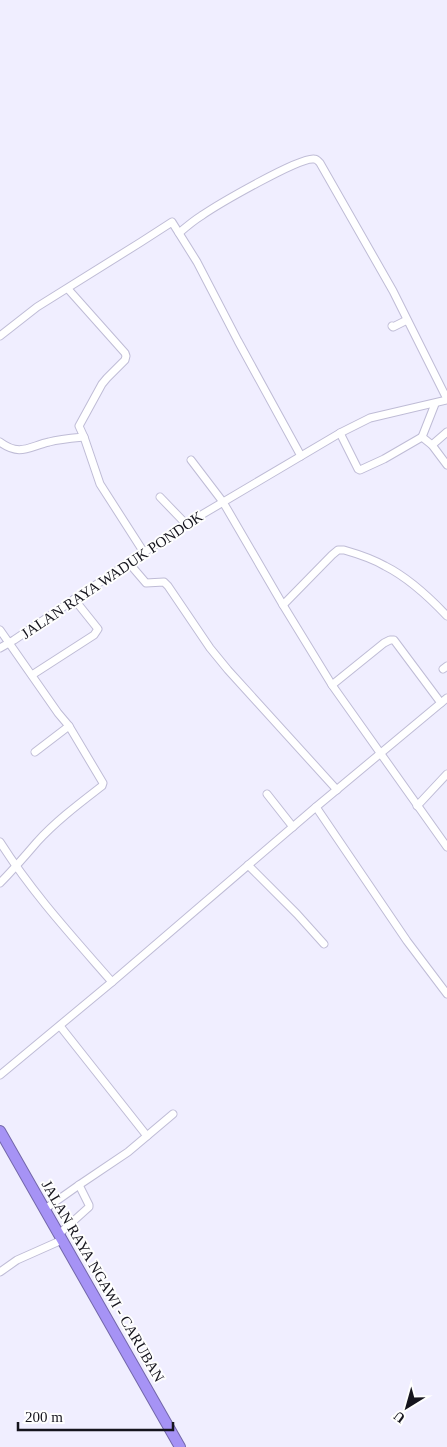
<svg xmlns="http://www.w3.org/2000/svg" width="447" height="1447" font-family="Georgia,serif">
<style>
.lines{fill:none;stroke-linecap:round;stroke-linejoin:round}
.minor-casing{stroke:#bfbcd6;stroke-width:9}
.highway-casing{stroke:#7367a9;stroke-width:12}
.minor{stroke:#fff;stroke-width:7}
.highway{stroke:#a693f5;stroke-width:10}
.labels{text-anchor:middle;stroke-width:4;stroke-linejoin:round;paint-order:stroke}
.street-label{font-size:15px;fill:#15141d;stroke:#fefefe}
</style>
<rect width="100%" height="100%" fill="#f0eeff"/>
<g class="lines">
<defs>
<g id="minor">
<path d="M179,233C186,227 193,221 201,216C217,205 299,157 314,159C317,159 318,161 320,163L393,291L447,399"/>
<polyline points="392,326 393,327 407,320"/>
<polyline points="0,336 37,307 141,242 172,222 197,262 238,341 301,456"/>
<polyline points="435,404 422,437 432,445 447,465"/>
<polyline points="340,433 358,469 360,470 384,459 422,437"/>
<polyline points="84,437 100,484 143,551"/>
<path d="M0,442C20,457 30,446 49,442C60,439 73,438 84,437L79,426L102,384L107,378L125,360L126,356L125,353L68,289"/>
<polyline points="432,445 447,432"/>
<polyline points="191,460 223,502 283,605 332,685 447,847"/>
<polyline points="160,497 186,524"/>
<polyline points="128,562 146,583 164,582 168,586 210,648 228,670 337,790"/>
<path d="M283,605L332,555L338,550H344C358,554 373,559 385,566C407,577 430,598 447,616"/>
<path d="M0,630L58,713L69,726L103,783L102,786C80,803 56,821 37,842C25,856 13,870 0,883"/>
<polyline points="0,648 14,640 186,524 340,433 370,418 447,400"/>
<polyline points="443,669 447,666"/>
<polyline points="32,675 94,635 98,629 74,599"/>
<polyline points="332,685 384,643 390,640 394,640 441,703"/>
<polyline points="35,752 69,726"/>
<polyline points="267,794 293,827"/>
<polyline points="417,806 447,774"/>
<polyline points="316,807 407,941 447,994"/>
<path d="M0,842C33,894 72,936 112,982"/>
<polyline points="248,865 297,914 324,944"/>
<polyline points="60,1026 147,1136"/>
<polyline points="0,1075 112,982 316,807 447,698"/>
<polyline points="45,1209 79,1185 128,1152 173,1114"/>
<polyline points="59,1234 89,1207 89,1205 79,1185"/>
<polyline points="0,1272 17,1260 62,1240"/>
</g>
<polyline id="highway" points="0,1131 180,1447"/>
</defs>
<!-- minor casing -->
<use href="#minor" class="minor-casing"/>
<!-- highway casing -->
<use href="#highway" class="highway-casing"/>
<!-- minor -->
<use href="#minor" class="minor"/>
<!-- highway -->
<use href="#highway" class="highway"/>
</g>
<g class="labels">
<!-- street labels -->
<g class="street-label">
<text transform="translate(112 575) rotate(-34)" y="5">JALAN RAYA WADUK PONDOK</text>
<text transform="translate(103 1281) rotate(60)" y="5">JALAN RAYA NGAWI - CARUBAN</text>
</g>
</g>
<!-- north arrow -->
<g transform="translate(407 1407) rotate(217)" stroke="#fefefe" stroke-width="4" paint-order="stroke">
<path d="M0-4L9 19L0 12L-9 19Z" fill="#15141d"/>
<text y="-8" font-size="14" font-weight="bold" text-anchor="middle" fill="#15141d">U</text>
</g>
<!-- scale -->
<path d="M18 1422v8h155v-8" fill="none" stroke="#15141d" stroke-width="2.5"/>
<text x="25" y="1422" font-size="15" fill="#15141d" stroke="#fefefe" stroke-width="4" paint-order="stroke">200 m</text>
</svg>
